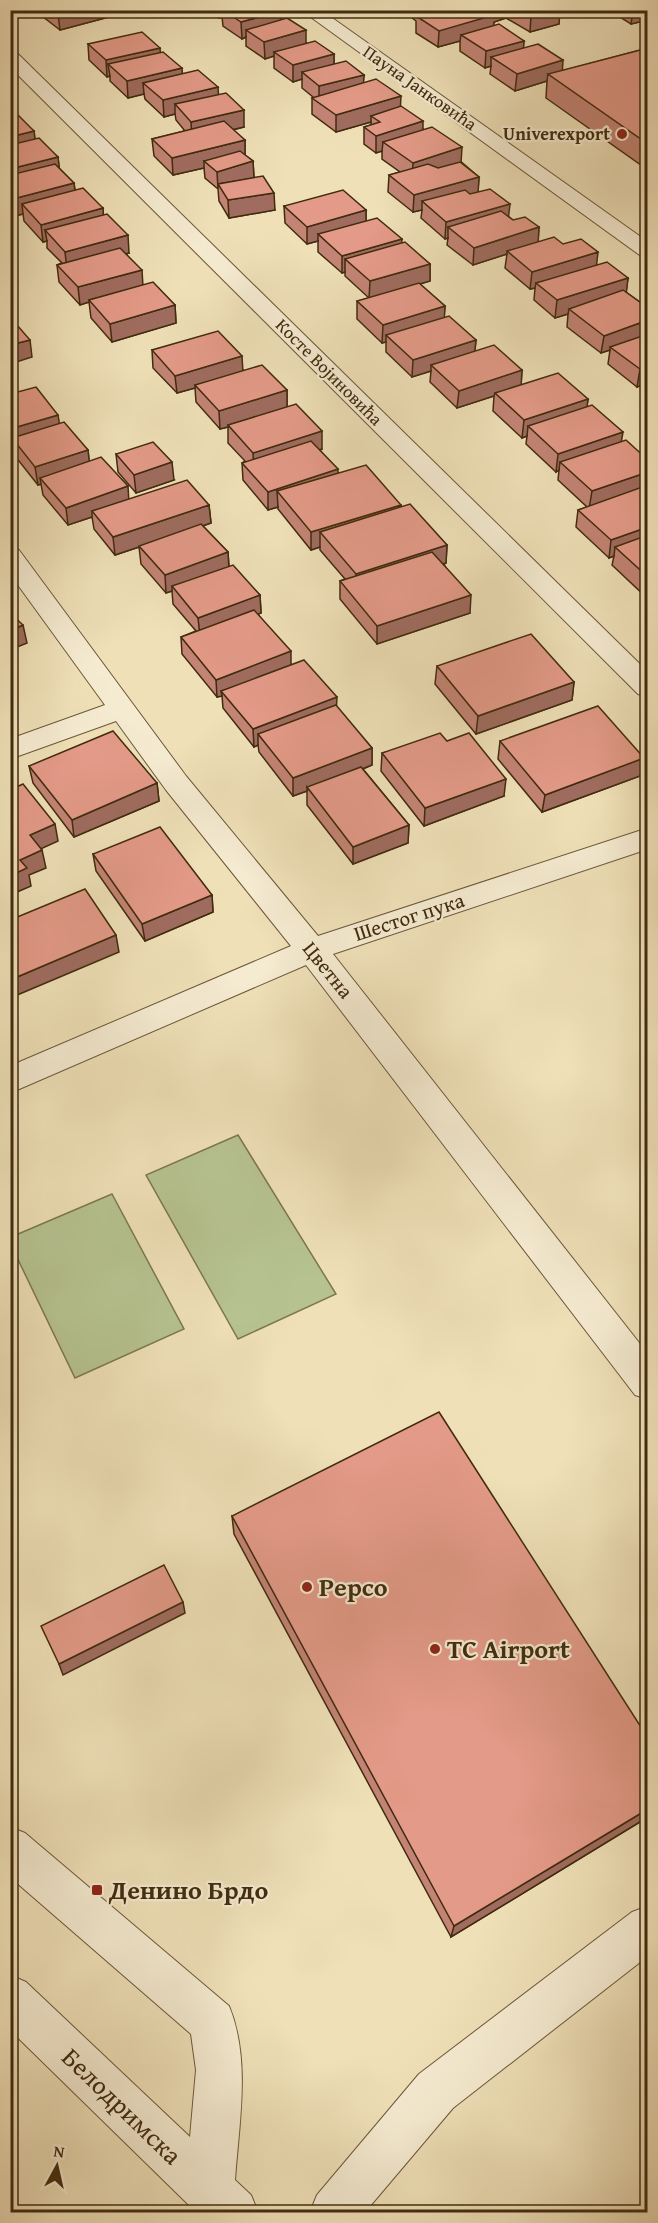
<svg xmlns="http://www.w3.org/2000/svg" width="658" height="2223" font-family="'Gentium Book Plus',serif">
<style>
.green{fill:#b6c391;stroke:#7c7750;stroke-width:1.5}
.lines{fill:none;stroke-linecap:round;stroke-linejoin:round}
.minor-casing{stroke:#6c5838;stroke-width:2}
.minor{fill:#f5ebd1;fill-rule:evenodd}
.wall{fill:#c38475;stroke:#412b0e;stroke-width:1.5}
.shaded-wall{fill:#9f6c5f;stroke:#412b0e;stroke-width:1.5}
.building{fill:#e39a88;stroke:#412b0e;stroke-width:1.5}
.poi-dot{fill:#8f2418;stroke:#f5ebd1;stroke-width:2}
.labels{text-anchor:middle;stroke-width:4.5;stroke-linejoin:round;paint-order:stroke}
.far-street-label{font-size:18px;fill:#412b0e;stroke:#f5ebd1}
.far-poi-label{font-size:18px;font-weight:bold;fill:#412b0e;stroke:#f5ebd1;text-anchor:end}
.street-label{font-size:21px;fill:#412b0e;stroke:#f5ebd1}
.near-poi-label{font-size:26px;font-weight:bold;fill:#412b0e;stroke:#f5ebd1;text-anchor:start}
.near-street-label{font-size:26px;fill:#412b0e;stroke:#f5ebd1}
</style>
<rect width="100%" height="100%" fill="#efe0b8"/>
<filter id="stains"><feTurbulence type="fractalNoise" baseFrequency=".00333" numOctaves="4"/><feColorMatrix values="0 0 0 0 .2 0 0 0 0 .09 0 0 0 0 .02 0 0 0 .5 -.17"/></filter>
<radialGradient id="worn" r=".72"><stop offset=".6" stop-color="#630" stop-opacity="0"/><stop offset="1" stop-color="#630" stop-opacity=".3"/></radialGradient>
<!-- green -->
<g class="green">
<polygon points="238,1135 336,1294 238,1339 146,1175"/>
<polygon points="112,1194 184,1329 75,1378 11,1245 11,1237"/>
</g>
<g class="lines">
<defs>
<g id="minor">
<polygon points="301,10 321,10 648,242 648,258 641,256"/>
<polygon points="10,51 16,52 648,672 648,697 638,694 10,67"/>
<polygon points="10,547 19,550 186,776 318,936 648,828 648,849 333,954 648,1354 648,1399 635,1395 306,965 10,1093 10,1066 291,946 166,790 116,721 10,759 10,739 105,705 10,574"/>
<path d="M10,1827L25,1833L229,2006C251,2059 239,2123 235,2180L251,2195L258,2212H200L193,2209L10,2030V1975L26,1982L190,2137L196,2070L191,2034L10,1877Z"/>
<polygon points="648,1906 648,1956 453,2108 365,2212 310,2212 317,2195 419,2074 632,1912"/>
</g>
</defs>
<!-- minor casing -->
<use href="#minor" class="minor-casing"/>
<!-- minor -->
<use href="#minor" class="minor"/>
</g>
<!-- wall -->
<g class="wall">
<polygon points="30,10 128,10 128,12 60,30 42,16 41,11 33,13"/>
<polygon points="209,10 280,10 281,20 306,43 334,54 334,64 364,75 363,83 401,107 423,129 479,177 478,192 513,220 539,227 538,242 563,244 596,265 628,278 626,292 648,308 648,404 642,400 645,384 637,387 608,364 610,350 601,353 567,327 568,314 555,318 534,300 535,288 530,289 505,268 507,254 473,265 447,245 448,238 445,239 421,218 422,210 413,212 388,192 389,175 400,172 382,159 382,151 376,153 364,144 364,127 371,125 371,122 336,132 312,114 312,98 313,97 302,88 302,79 293,82 274,68 274,56 265,59 246,46 246,37 242,39 223,26 222,17 219,18"/>
<polygon points="402,10 560,10 559,24 530,32 506,18 494,22 493,26 524,41 523,48 562,71 648,48 648,170 546,98 547,81 515,91 490,74 491,66 485,68 460,51 460,41 438,47 416,33 416,21"/>
<polygon points="648,10 648,20 631,24 610,11"/>
<polygon points="88,44 160,52 182,73 218,94 244,127 233,130 245,140 245,155 253,161 254,178 275,210 229,218 219,201 218,189 205,178 204,168 173,175 154,156 152,139 185,131 176,120 175,114 164,117 145,99 144,94 128,98 110,81 110,76 107,77 89,60"/>
<polygon points="10,114 34,131 35,139 58,157 59,168 74,183 75,190 103,208 103,215 129,253 126,253 143,285 175,305 176,323 112,342 91,318 89,302 80,305 59,282 57,265 62,263 47,248 47,241 43,242 24,221 23,214 15,216 10,211"/>
<polygon points="284,206 366,210 366,221 401,243 430,264 430,281 420,284 445,306 444,317 476,340 475,351 522,370 521,385 588,399 587,406 621,442 648,460 648,596 646,597 612,565 614,556 609,558 576,527 578,510 587,507 558,480 559,470 556,472 526,444 527,436 522,438 493,411 494,396 457,408 430,382 431,371 412,377 386,352 386,342 382,343 357,319 357,301 369,298 345,276 345,272 342,273 318,252 318,241 307,244 285,223"/>
<polygon points="152,350 243,370 287,390 287,407 322,449 320,450 338,473 401,507 447,545 446,563 444,564 470,613 377,644 340,599 340,581 345,579 320,550 320,547 311,550 278,509 278,507 268,510 243,480 242,463 245,461 228,443 228,427 220,429 196,402 195,388 177,393 153,368"/>
<polygon points="10,394 59,424 88,450 89,461 129,499 209,505 211,523 203,526 228,552 229,566 260,595 261,613 258,614 291,665 336,706 372,748 372,765 363,769 409,825 408,843 353,864 307,805 307,791 293,796 259,752 258,745 254,747 223,708 222,696 217,697 182,654 181,637 196,631 173,604 172,591 166,593 141,564 139,547 115,555 94,529 92,517 68,525 43,495 41,484 38,485 15,456 14,447 10,448"/>
<polygon points="116,454 174,480 136,493 118,472"/>
<polygon points="437,666 574,682 572,700 476,734 435,684"/>
<polygon points="447,741 504,796 424,826 381,771 382,753"/>
<polygon points="500,741 644,758 640,776 542,812 498,759"/>
<polygon points="29,766 157,783 159,801 74,837 33,783"/>
<polygon points="93,854 212,895 213,912 145,941 96,871"/>
<polygon points="232,1516 648,1738 648,1817 451,1937 234,1534"/>
</g>
<!-- shaded-wall -->
<g class="shaded-wall">
<polygon points="70,10 128,10 128,12 60,30 58,14"/>
<polygon points="219,10 222,10 222,17 219,18"/>
<polygon points="423,10 474,10 422,20"/>
<polygon points="483,10 507,10 506,18 494,22 493,32 461,35 460,41 438,47 439,31"/>
<polygon points="551,10 560,10 559,24 530,32 531,16"/>
<polygon points="633,10 648,10 648,20 631,24"/>
<polygon points="281,11 281,27 246,30 246,37 242,39 241,22"/>
<polygon points="306,30 306,47 274,52 274,56 265,59 264,42"/>
<polygon points="524,41 523,57 491,57 491,66 485,68 486,51"/>
<polygon points="160,48 161,64 108,64 110,76 107,77 106,60"/>
<polygon points="334,54 334,70 302,72 302,79 293,82 293,65"/>
<polygon points="563,60 562,77 548,74 547,81 515,91 517,74"/>
<polygon points="182,68 183,85 143,83 144,94 128,98 127,81"/>
<polygon points="364,75 363,91 319,102 319,86"/>
<polygon points="218,87 219,103 175,104 175,114 164,117 163,100"/>
<polygon points="401,96 400,113 371,116 371,122 336,132 336,115"/>
<polygon points="244,110 244,127 192,139 191,122"/>
<polygon points="423,121 423,138 383,142 382,151 376,153 376,136"/>
<polygon points="34,131 36,148 10,154 10,137"/>
<polygon points="245,140 245,157 204,161 204,168 173,175 172,158"/>
<polygon points="462,147 461,164 412,180 413,163"/>
<polygon points="58,157 60,174 10,186 10,169"/>
<polygon points="253,161 254,178 218,184 218,189 217,172"/>
<polygon points="479,177 478,194 422,201 422,210 413,212 414,195"/>
<polygon points="74,183 76,200 22,204 23,214 15,216 13,199"/>
<polygon points="274,193 275,210 229,218 228,200"/>
<polygon points="510,204 508,221 448,227 448,238 445,239 446,222"/>
<polygon points="103,208 104,225 45,230 47,241 43,242 41,225"/>
<polygon points="366,210 366,228 318,234 318,241 307,244 307,227"/>
<polygon points="539,227 538,245 507,251 507,254 473,265 474,248"/>
<polygon points="128,235 129,253 67,269 65,252"/>
<polygon points="402,239 401,256 345,259 345,272 342,273 342,256"/>
<polygon points="598,252 596,270 536,283 535,288 530,289 532,272"/>
<polygon points="430,264 430,281 369,299 370,281"/>
<polygon points="142,270 143,287 89,300 89,302 80,305 78,287"/>
<polygon points="628,278 626,296 569,309 568,314 555,318 557,300"/>
<polygon points="175,305 176,323 112,342 110,324"/>
<polygon points="445,306 444,324 386,335 386,342 382,343 383,325"/>
<polygon points="648,320 648,337 610,347 610,350 601,353 604,336"/>
<polygon points="30,340 32,357 10,364 10,345"/>
<polygon points="476,340 474,358 431,365 431,371 412,377 413,360"/>
<polygon points="242,356 243,373 195,385 195,388 177,393 175,376"/>
<polygon points="648,367 648,383 645,382 645,384 637,387 640,369"/>
<polygon points="522,370 521,388 495,393 494,396 457,408 459,391"/>
<polygon points="287,390 287,408 228,425 228,427 220,429 219,411"/>
<polygon points="588,399 586,416 528,426 527,436 522,438 524,420"/>
<polygon points="58,415 61,433 12,438 14,447 10,448 10,429"/>
<polygon points="322,431 322,449 254,471 253,453"/>
<polygon points="623,432 620,449 560,462 559,470 556,472 558,454"/>
<polygon points="88,450 90,468 40,478 41,484 38,485 35,467"/>
<polygon points="172,462 174,480 136,493 134,475"/>
<polygon points="338,469 338,487 277,491 278,507 268,510 268,492"/>
<polygon points="648,472 648,489 589,509 592,491"/>
<polygon points="128,486 129,504 92,511 92,517 68,525 66,508"/>
<polygon points="209,505 211,523 115,555 113,537"/>
<polygon points="401,505 400,523 320,532 320,547 311,550 311,532"/>
<polygon points="648,527 648,544 615,547 614,556 609,558 611,540"/>
<polygon points="447,545 446,563 355,592 356,574"/>
<polygon points="228,552 229,570 172,586 172,591 166,593 165,575"/>
<polygon points="260,595 261,613 200,636 198,618"/>
<polygon points="471,595 470,613 377,644 377,626"/>
<polygon points="23,625 27,643 10,650 10,631"/>
<polygon points="291,651 291,669 221,691 222,696 217,697 216,680"/>
<polygon points="574,682 572,700 476,734 478,716"/>
<polygon points="337,697 336,715 258,734 258,745 254,747 253,729"/>
<polygon points="372,748 372,765 309,790 307,787 307,791 293,796 293,778"/>
<polygon points="644,758 640,776 542,812 545,795"/>
<polygon points="506,779 504,796 424,826 425,808"/>
<polygon points="157,783 159,801 74,837 72,820"/>
<polygon points="55,824 58,841 34,852 30,835"/>
<polygon points="409,825 408,843 353,864 353,847"/>
<polygon points="42,850 46,868 29,875 31,886 10,895 10,876 20,860"/>
<polygon points="212,895 213,912 145,941 142,924"/>
<polygon points="116,935 119,952 10,998 10,980"/>
<polygon points="183,1602 185,1613 63,1675 59,1664"/>
<polygon points="648,1809 648,1817 451,1937 454,1926"/>
</g>
<!-- building -->
<g class="building">
<polygon points="54,10 70,10 58,14"/>
<polygon points="223,10 280,10 281,11 241,22"/>
<polygon points="438,10 486,10 494,15 439,31 416,16"/>
<polygon points="522,10 551,10 531,16"/>
<polygon points="287,18 306,30 264,42 246,30"/>
<polygon points="499,24 524,41 486,51 461,35"/>
<polygon points="142,32 160,48 106,60 88,44"/>
<polygon points="315,41 334,54 293,65 274,52"/>
<polygon points="538,44 563,60 517,74 491,57"/>
<polygon points="648,48 648,144 548,74"/>
<polygon points="163,52 182,68 127,81 108,64"/>
<polygon points="346,61 364,75 319,86 302,72"/>
<polygon points="198,70 218,87 163,100 143,83"/>
<polygon points="376,79 401,96 336,115 312,98"/>
<polygon points="226,93 244,110 191,122 175,104"/>
<polygon points="401,106 423,121 376,136 364,127 380,122 371,116"/>
<polygon points="16,113 34,131 10,137 10,114"/>
<polygon points="224,121 245,140 172,158 152,139"/>
<polygon points="432,127 462,147 413,163 383,142"/>
<polygon points="39,138 58,157 10,169 10,145"/>
<polygon points="240,151 253,161 217,172 204,161"/>
<polygon points="460,162 479,177 414,195 389,175 428,164 438,168"/>
<polygon points="55,164 74,183 13,199 10,196 10,175"/>
<polygon points="263,176 274,193 228,200 218,184"/>
<polygon points="83,188 103,208 41,225 22,204"/>
<polygon points="490,189 510,204 446,222 422,201 465,190 470,194"/>
<polygon points="343,190 366,210 307,227 284,206"/>
<polygon points="501,211 513,220 525,217 539,227 474,248 448,227"/>
<polygon points="107,214 128,235 65,252 45,230"/>
<polygon points="377,218 402,239 342,256 318,234"/>
<polygon points="554,237 563,244 581,239 598,252 532,272 507,251"/>
<polygon points="405,242 430,264 370,281 345,259"/>
<polygon points="120,248 142,270 78,287 57,265"/>
<polygon points="607,262 628,278 557,300 536,283"/>
<polygon points="153,282 175,305 110,324 89,300"/>
<polygon points="419,283 445,306 383,325 357,301"/>
<polygon points="623,290 648,308 648,320 604,336 569,309"/>
<polygon points="449,316 476,340 413,360 386,335"/>
<polygon points="10,317 30,340 10,345"/>
<polygon points="218,331 242,356 175,376 152,350"/>
<polygon points="648,334 648,367 640,369 610,347"/>
<polygon points="494,345 522,370 459,391 431,365"/>
<polygon points="262,365 287,390 219,411 195,385"/>
<polygon points="558,373 588,399 524,420 495,393"/>
<polygon points="36,387 58,415 10,429 10,394"/>
<polygon points="296,404 322,431 253,453 228,425"/>
<polygon points="592,405 623,432 558,454 528,426"/>
<polygon points="64,422 88,450 35,467 12,438"/>
<polygon points="626,440 648,460 648,472 592,491 560,462"/>
<polygon points="311,441 338,469 268,492 242,463"/>
<polygon points="153,442 172,462 134,475 116,454"/>
<polygon points="101,457 128,486 66,508 40,478"/>
<polygon points="366,465 401,505 311,532 277,491"/>
<polygon points="187,480 209,505 113,537 92,511"/>
<polygon points="645,486 648,489 648,527 611,540 578,510"/>
<polygon points="410,504 447,545 356,574 320,532"/>
<polygon points="201,524 228,552 165,575 139,546"/>
<polygon points="648,535 648,577 615,547"/>
<polygon points="432,552 471,595 377,626 340,581"/>
<polygon points="233,565 260,595 198,618 172,586"/>
<polygon points="254,610 291,651 216,680 181,637"/>
<polygon points="10,613 23,625 10,631"/>
<polygon points="531,634 574,682 478,716 437,666"/>
<polygon points="304,660 337,697 253,729 221,691"/>
<polygon points="336,705 372,748 293,778 258,734"/>
<polygon points="598,706 644,758 545,795 500,741"/>
<polygon points="113,731 157,783 72,820 29,766"/>
<polygon points="440,733 447,741 469,733 506,779 425,808 382,753"/>
<polygon points="361,767 409,825 353,847 307,787"/>
<polygon points="23,784 55,824 30,835 42,850 20,860 27,868 10,876 10,790"/>
<polygon points="160,827 212,895 142,924 93,854"/>
<polygon points="85,889 116,935 10,980 10,920"/>
<polygon points="439,1412 648,1738 648,1809 454,1926 232,1516"/>
<polygon points="164,1565 183,1602 59,1664 41,1626"/>
</g>
<!-- markers -->
<g class="poi-dot">
<circle cx="622" cy="134" r="6"/>
<circle cx="307" cy="1587" r="6"/>
<circle cx="435" cy="1649" r="6"/>
<rect x="91" y="1884" width="12" height="12" rx="3"/>
</g>
<g class="labels">
<!-- far-street labels -->
<g class="far-street-label">
<text transform="translate(420 88) rotate(35)" y="6">Пауна Јанковића</text>
<text transform="translate(329 372) rotate(45)" y="6">Косте Војиновића</text>
</g>
<!-- far-poi labels -->
<g class="far-poi-label">
<text x="610" y="140">Univerexport</text>
</g>
<!-- street labels -->
<g class="street-label">
<text transform="translate(409 917) rotate(-18)" y="7">Шестог пука</text>
<text transform="translate(328 970) rotate(51)" y="7">Цветна</text>
</g>
<!-- near-poi labels -->
<g class="near-poi-label">
<text x="319" y="1596">Pepco</text>
<text x="447" y="1658">TC Airport</text>
<text x="109" y="1899">Денино Брдо</text>
</g>
<!-- near-street labels -->
<g class="near-street-label">
<text transform="translate(122 2106) rotate(44)" y="9">Белодримска</text>
</g>
</g>
<!-- margin -->
<rect width="658" height="2223" fill="none" stroke="#efe0b8" stroke-width="36"/>
<rect x="12" y="12" width="634" height="2199" fill="none" stroke="#412b0e" stroke-width="3"/>
<rect x="18" y="18" width="622" height="2187" fill="none" stroke="#412b0e" stroke-width="1.5"/>
<!-- north arrow -->
<g transform="translate(57 2166) rotate(8)" stroke="#f5ebd1" stroke-width="4.5" paint-order="stroke">
<path d="M0-4.5L10 22L0 15L-10 22Z" fill="#412b0e"/>
<text y="-9" font-size="16" font-weight="bold" text-anchor="middle" fill="#412b0e">N</text>
</g>
<rect width="100%" height="100%" filter="url(#stains)"/>
<rect width="100%" height="100%" fill="url(#worn)"/>
</svg>
